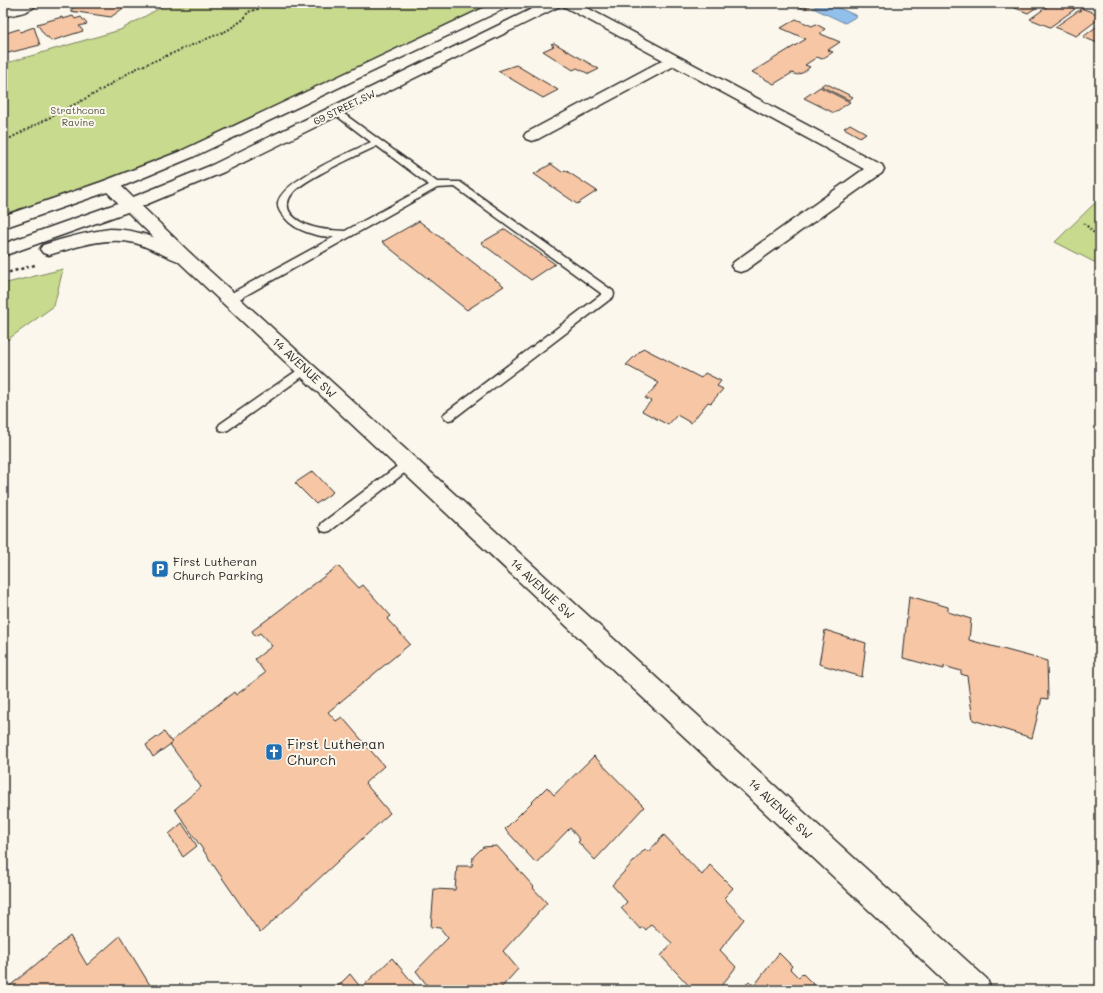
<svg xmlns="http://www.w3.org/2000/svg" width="1103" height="993" font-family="Mali,sans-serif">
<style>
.green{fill:#c8da8e;stroke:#7a825c}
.water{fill:#92c0ec;stroke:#69849f}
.building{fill:#f6c6a5;stroke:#2b2b2b}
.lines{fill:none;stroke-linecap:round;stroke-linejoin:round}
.service-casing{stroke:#2b2b2b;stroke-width:3}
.minor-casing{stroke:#2b2b2b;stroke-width:3}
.tertiary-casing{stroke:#2b2b2b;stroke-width:3}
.secondary-casing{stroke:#2b2b2b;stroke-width:3}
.path-far1{stroke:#2b2b2b;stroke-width:2;stroke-dasharray:2 2;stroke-linecap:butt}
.path{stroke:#2b2b2b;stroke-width:2.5;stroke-dasharray:3 3;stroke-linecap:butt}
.service{fill:#fbf7ec;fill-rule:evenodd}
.minor{fill:#fbf7ec;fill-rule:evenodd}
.tertiary{fill:#fbf7ec;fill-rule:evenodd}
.secondary{fill:#fbf7ec;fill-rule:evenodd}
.labels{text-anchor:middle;stroke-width:4;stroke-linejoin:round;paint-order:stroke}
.far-street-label{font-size:10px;fill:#2b2b2b;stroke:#fbf7ec}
.far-park-label{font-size:10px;fill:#525744;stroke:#fbf7ec}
.street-label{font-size:12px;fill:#2b2b2b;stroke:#fbf7ec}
.poi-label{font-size:12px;fill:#2b2b2b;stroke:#fbf7ec;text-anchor:start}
.near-poi-label{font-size:14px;fill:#2b2b2b;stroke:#fbf7ec;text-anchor:start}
</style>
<rect width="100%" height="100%" fill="#fbf7ec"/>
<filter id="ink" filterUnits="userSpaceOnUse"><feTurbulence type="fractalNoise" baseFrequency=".025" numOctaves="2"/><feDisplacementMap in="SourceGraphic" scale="8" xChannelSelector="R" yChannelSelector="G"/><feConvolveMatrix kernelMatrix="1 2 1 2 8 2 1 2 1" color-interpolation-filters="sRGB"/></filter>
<g filter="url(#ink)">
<!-- green -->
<g class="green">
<path d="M169,3H492C332,80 174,165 3,214V64L120,30Z"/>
<polygon points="1100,198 1100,265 1055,242"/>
<polygon points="63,269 54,306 3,343 3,284"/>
</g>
<!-- water -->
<polygon class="water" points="822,3 828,3 857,16 845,23 813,8"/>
<!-- building -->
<g class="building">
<polygon points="79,3 127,3 124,6 126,6 111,17 70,11"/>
<polygon points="793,3 816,3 804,9"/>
<polygon points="1015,3 1043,3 1028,13 1010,6"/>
<polygon points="1052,3 1065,3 1064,4 1075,9 1050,27 1030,19"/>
<polygon points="1081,8 1100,15 1100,18 1076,36 1055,27 1078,11 1081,11 1079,10"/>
<polygon points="73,16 75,19 81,17 87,24 79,26 83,31 51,41 48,37 46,37 37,24 62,17 63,19"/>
<polygon points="796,19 812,26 816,24 825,29 821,32 821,34 840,42 828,50 833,52 822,59 817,57 805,65 810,67 804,72 797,75 792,73 774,84 752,72 806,39 781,28"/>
<polygon points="1100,24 1100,44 1083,37 1096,27"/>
<polygon points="34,27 40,45 4,54 3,34 19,29 20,32"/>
<polygon points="554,43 599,69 589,74 577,68 573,70 543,51 554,46 551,44"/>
<polygon points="516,65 558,90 543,98 498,71"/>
<polygon points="825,83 853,97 849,100 821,86"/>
<polygon points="820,87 850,102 834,113 804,98"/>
<polygon points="850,124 866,133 860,137 844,128"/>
<polygon points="551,164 562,172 565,170 597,191 577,204 534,174"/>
<polygon points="419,221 504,286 467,310 382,242"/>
<polygon points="505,229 555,264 531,280 481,243"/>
<polygon points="643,348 701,378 705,373 721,381 717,386 723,389 711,403 708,402 691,423 677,415 668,425 642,411 651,401 645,398 659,383 626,365"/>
<polygon points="313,471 333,492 316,504 295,483"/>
<polygon points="338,566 359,588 363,585 391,616 387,619 410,644 328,712 336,721 342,717 384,766 365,783 390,813 260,933 175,809 201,787 169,743 234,692 236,695 265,673 255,659 272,646 260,633 255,636 252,631"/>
<polygon points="909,596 948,607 948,612 971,619 969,640 1047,661 1048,699 1042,698 1032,738 973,720 967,676 961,674 961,671 944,666 944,669 903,658"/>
<polygon points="825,630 866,643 862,677 819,664"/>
<polygon points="164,732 172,743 153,757 146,745"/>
<polygon points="594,756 644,807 595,860 578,842 580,840 570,828 536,863 505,829 547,787 554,795"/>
<polygon points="182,823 197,846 183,857 169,834"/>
<polygon points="664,835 702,875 710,865 733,888 724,898 744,919 720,950 736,967 718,990 693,990 661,956 672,943 651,924 646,930 643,927 640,929 621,908 627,902 612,885 645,849 648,852"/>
<polygon points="497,846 534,887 533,888 547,903 503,951 518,969 499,990 476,990 472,986 468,990 431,990 416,971 448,938 440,928 431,927 434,889 455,890 457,866 472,866 473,857 483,847"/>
<polygon points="70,936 87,965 120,936 153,990 5,990"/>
<polygon points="779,953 792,966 790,969 799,978 802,973 819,990 742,990 749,981 754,986"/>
<polygon points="392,958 419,990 334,990 350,974 361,988"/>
</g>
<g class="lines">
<defs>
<g id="service">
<path d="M336,108L437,182H460L613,291L614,294L613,297L453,419L449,420L445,419L443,416L445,413L602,294L455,187L437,188L234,302H226L225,299L226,296L334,237C318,237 296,231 286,219C282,215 277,209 278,203C281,181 351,152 371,142L333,113L332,111ZM377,146L429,185L345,231C326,230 304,229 291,214C286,208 287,200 292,194C303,179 357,156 377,146Z"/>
<polygon points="305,365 309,366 310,369 309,372 228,430 224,431 220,430 218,427 220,424"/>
<polygon points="408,459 412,461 414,464 412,467 330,531 326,532 322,531 320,527 322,523 404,461"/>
</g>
<g id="minor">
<path d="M21,3H38C31,13 14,14 3,17V9Z"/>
<polygon points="561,3 578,3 882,165 884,169 882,173 746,270 740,272 734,270 731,266 734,262 864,169 674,66 538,139 532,141 526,139 524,136 526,133 663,60 563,6"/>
</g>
<polygon id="tertiary" points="110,180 116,181 190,253 987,979 991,990 954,990 178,261 104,189 102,185 104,181"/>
<g id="secondary">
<polygon points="494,3 512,3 510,6 193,157 116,189 3,228 3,216 104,181 181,151"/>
<polygon points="544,3 562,3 560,6 224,172 133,210 3,256 3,244 121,202 212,165"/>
<path d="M110,229C139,229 165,241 190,253L193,257L190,261L184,263C167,258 152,248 135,243C106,236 76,247 49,255L43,253L40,249L43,245C65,238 87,232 110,229Z"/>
</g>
</defs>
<!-- service casing -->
<use href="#service" class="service-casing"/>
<!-- minor casing -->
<use href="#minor" class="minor-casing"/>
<!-- tertiary casing -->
<use href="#tertiary" class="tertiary-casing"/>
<!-- secondary casing -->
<use href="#secondary" class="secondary-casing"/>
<!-- path-far1 -->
<g class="path-far1">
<polyline points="3,142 98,92 135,69 228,30 244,19 248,12 258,9 260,3"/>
<polyline points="1084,223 1100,239"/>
</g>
<!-- path -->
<polyline class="path" points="3,274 35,265"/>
<!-- service -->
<use href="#service" class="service"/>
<!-- minor -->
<use href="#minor" class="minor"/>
<!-- tertiary -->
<use href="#tertiary" class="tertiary"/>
<!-- secondary -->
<use href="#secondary" class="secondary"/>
</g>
</g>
<!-- icons -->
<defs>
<symbol id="parking-square" viewBox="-11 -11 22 22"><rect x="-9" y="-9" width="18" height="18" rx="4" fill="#1f6fb2" stroke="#fbf7ec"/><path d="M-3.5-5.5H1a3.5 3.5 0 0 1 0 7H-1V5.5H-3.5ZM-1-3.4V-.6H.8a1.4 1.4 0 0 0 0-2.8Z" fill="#fff"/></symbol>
<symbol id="church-square" viewBox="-11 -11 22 22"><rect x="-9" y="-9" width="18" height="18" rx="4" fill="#1f6fb2" stroke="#fbf7ec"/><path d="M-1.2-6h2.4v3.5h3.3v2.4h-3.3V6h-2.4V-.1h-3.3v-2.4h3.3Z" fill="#fff"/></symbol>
</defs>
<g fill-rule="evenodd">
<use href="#parking-square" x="150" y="559" width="20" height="20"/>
<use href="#church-square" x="264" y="742" width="20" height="20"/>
</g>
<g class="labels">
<!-- far-street labels -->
<g class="far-street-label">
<text transform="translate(344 107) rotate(-26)" y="4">69 STREET SW</text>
</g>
<!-- far-park labels -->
<g class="far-park-label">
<text x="78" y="114">Strathcona<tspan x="78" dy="12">Ravine</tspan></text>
</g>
<!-- street labels -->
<g class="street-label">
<text transform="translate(304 368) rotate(43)" y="4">14 AVENUE SW</text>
<text transform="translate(542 589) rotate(43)" y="4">14 AVENUE SW</text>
<text transform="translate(780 809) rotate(43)" y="4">14 AVENUE SW</text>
</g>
<!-- poi labels -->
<g class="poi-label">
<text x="173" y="566">First Lutheran<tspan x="173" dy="14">Church Parking</tspan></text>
</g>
<!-- near-poi labels -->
<g class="near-poi-label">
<text x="287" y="749">First Lutheran<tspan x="287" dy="16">Church</tspan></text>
</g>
</g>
<!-- margin -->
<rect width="1103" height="993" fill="none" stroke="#fbf7ec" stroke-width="16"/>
<rect x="8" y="8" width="1087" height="977" fill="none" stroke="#2b2b2b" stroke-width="1.5" filter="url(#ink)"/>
</svg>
